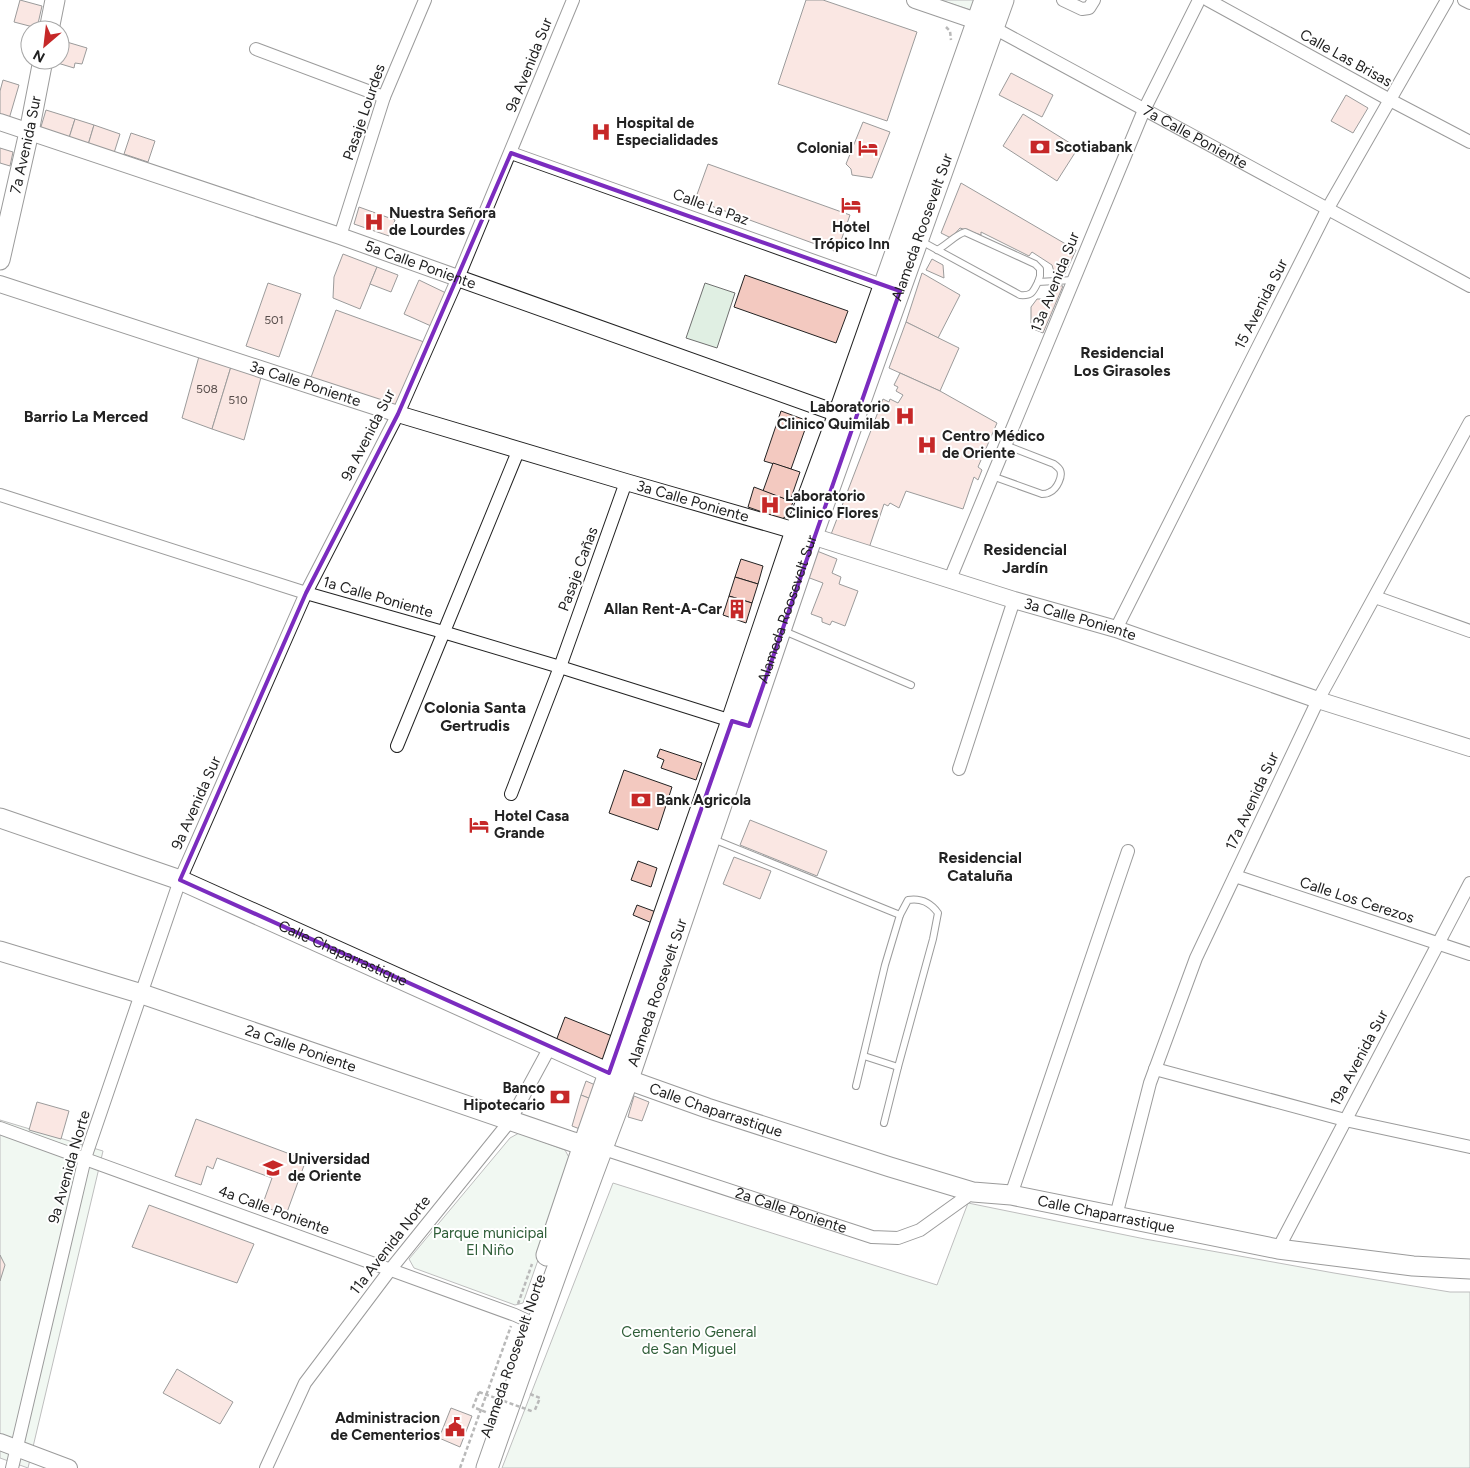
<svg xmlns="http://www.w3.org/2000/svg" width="1470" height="1468" font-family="Figtree,sans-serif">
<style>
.green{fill:#e0efe3;stroke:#6f6f6f}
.building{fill:#f3c9c0;stroke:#222}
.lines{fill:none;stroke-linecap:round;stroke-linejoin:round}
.service-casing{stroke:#222;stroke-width:8}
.minor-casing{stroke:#222;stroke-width:14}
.tertiary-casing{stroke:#222;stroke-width:18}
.secondary-casing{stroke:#222;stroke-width:21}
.trunk-casing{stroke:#222;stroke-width:23}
.path{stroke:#646464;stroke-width:2.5;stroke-dasharray:4 2.5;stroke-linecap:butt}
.service{stroke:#fff;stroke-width:6}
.minor{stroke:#fff;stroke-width:12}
.tertiary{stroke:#fff;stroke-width:16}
.secondary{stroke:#fff;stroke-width:19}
.trunk{stroke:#fff;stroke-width:21}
.path-bridge{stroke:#646464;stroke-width:2.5;stroke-dasharray:4 2.5;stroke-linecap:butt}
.marked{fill:none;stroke:#7b2cbf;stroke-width:4;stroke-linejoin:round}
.labels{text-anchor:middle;stroke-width:4;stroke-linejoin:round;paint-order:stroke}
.number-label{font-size:12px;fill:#564c4a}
.street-label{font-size:15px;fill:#222;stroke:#fff}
.poi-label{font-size:15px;font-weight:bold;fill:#222;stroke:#fff;text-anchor:start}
.park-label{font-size:15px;fill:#2f5e38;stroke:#fff}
.neighbourhood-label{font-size:16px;font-weight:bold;fill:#222;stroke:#fff}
</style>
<rect width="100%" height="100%" fill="#fff"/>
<!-- green -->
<g class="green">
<polygon points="940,0 985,0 980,13"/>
<polygon points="705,283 735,293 717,348 686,338"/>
<polygon points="0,1120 103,1151 28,1468 0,1458"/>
<polygon points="519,1133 565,1150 572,1163 523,1303 515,1305 414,1268 409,1259 510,1138"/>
<polygon points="613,1183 937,1285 968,1203 1145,1239 1334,1273 1450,1292 1470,1292 1470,1468 502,1468"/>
</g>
<!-- building -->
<g class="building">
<polygon points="20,0 42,6 37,28 14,22"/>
<polygon points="806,0 823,0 917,32 887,121 778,84"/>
<polygon points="60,40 87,48 82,64 75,63 74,68 51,61 51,60 60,60"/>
<polygon points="1011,73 1053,95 1042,117 999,95"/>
<polygon points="3,80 19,85 9,119 0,116 0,91"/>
<polygon points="1346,95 1368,108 1353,133 1331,121"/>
<polygon points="46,110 75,119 69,138 40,130"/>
<polygon points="1023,114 1078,148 1057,181 1003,146"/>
<polygon points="75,119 94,125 88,145 69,138"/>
<polygon points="863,122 890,132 872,178 852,175 851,169 846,164"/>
<polygon points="94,125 120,134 114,153 88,145"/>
<polygon points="131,133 155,141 148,162 124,154"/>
<polygon points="0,148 13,152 10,166 0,163"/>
<polygon points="708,164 850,215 837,252 695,200"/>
<polygon points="961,183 1076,250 1065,274 1055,275 1052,265 1032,252 1029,256 981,232 981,235 960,228 951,238 941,233"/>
<polygon points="359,207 395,220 389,236 354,224"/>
<polygon points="343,254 377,267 360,309 333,298 334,277"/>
<polygon points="932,259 943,265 944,278 926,270"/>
<polygon points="377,267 398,275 391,292 370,284"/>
<polygon points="922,273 960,295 938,338 906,322"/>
<polygon points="745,275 848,311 836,343 734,307"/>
<polygon points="419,280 446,293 431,326 404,314"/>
<polygon points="268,283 301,294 279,357 246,346"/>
<polygon points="1054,285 1063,286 1043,333 1031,328 1031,307 1037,299 1047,299"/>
<polygon points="336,310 424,342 394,410 310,380"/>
<polygon points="906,322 959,348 940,391 889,368"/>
<polygon points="201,349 233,360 212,429 182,418"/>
<polygon points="233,360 263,370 244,440 212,429"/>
<polygon points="900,373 940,391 997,423 978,467 982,470 978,480 974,477 963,509 906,491 899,508 890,503 888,506 884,504 869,548 830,537 883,399 889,402 890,399 898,403 903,395 896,391 898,387 894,385"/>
<polygon points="781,411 808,421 791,469 764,461"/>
<polygon points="773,463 800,472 790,501 763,491"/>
<polygon points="754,487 793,502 788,515 782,519 748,507"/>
<polygon points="817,551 837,559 832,573 841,577 839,584 858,591 845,626 832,621 830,625 822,622 822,618 811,614 823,583 807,577"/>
<polygon points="741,559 763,566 758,584 735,577"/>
<polygon points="735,577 758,584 752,603 729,596"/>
<polygon points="729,596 752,603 746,623 723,615"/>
<polygon points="660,749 702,763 696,780 661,768 664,760 657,757"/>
<polygon points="624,770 672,787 658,830 609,813"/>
<polygon points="750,820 827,851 817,876 740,845"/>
<polygon points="734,857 771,871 760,899 723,884"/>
<polygon points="638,861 657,868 651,887 631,880"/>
<polygon points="637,905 656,912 652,923 633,915"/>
<polygon points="565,1017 612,1036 603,1060 556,1041"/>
<polygon points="586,1081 600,1087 596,1101 581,1095"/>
<polygon points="581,1095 596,1101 585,1131 572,1126"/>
<polygon points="634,1096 649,1102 642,1121 628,1117"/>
<polygon points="37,1102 69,1111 61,1139 29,1130"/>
<polygon points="196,1119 306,1160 286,1215 262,1206 272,1178 217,1158 213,1169 207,1166 201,1185 175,1176"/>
<polygon points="149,1205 254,1244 237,1283 132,1247"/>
<polygon points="0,1255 5,1265 0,1281"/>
<polygon points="177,1369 233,1402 220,1424 163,1393"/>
<polygon points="451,1408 472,1416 460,1447 439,1438"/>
</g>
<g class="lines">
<defs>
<g id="service">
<path d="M921,241L1020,295C1032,296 1033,292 1038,282L1073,280"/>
<path d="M937,250C947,245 955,235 965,232L1035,264L1040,269V276L1038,282"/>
<path d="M992,476L1042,494C1046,494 1047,494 1050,492C1057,489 1063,476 1060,470C1059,468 1055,465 1054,464L1005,445"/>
<polyline points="784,631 911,685"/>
<polyline points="713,839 900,915 885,965 856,1086"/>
<polyline points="864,1056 898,1067"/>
<path d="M884,1123L898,1067L933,939L938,913C930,902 921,898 908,900L900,915"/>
</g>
<g id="minor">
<polyline points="1063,0 1082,9 1089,8 1094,0"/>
<polyline points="1208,0 1390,100 1470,142"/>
<polyline points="1464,0 1470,3"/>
<path id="s1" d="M994,28L1470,286"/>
<polyline points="256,49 384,97"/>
<polyline points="511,153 890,288"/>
<polyline points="340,236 384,97 425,0"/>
<polyline points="0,495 306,593 443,632 560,667 738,723"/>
<polyline points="950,579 1144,110 1199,0"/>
<polyline points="1375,597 1470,631"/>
<polyline points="1116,629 1328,208 1447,0"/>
<polyline points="397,746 519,449"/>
<polyline points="959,769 1014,600"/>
<polyline points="511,794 560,667 626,482"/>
<polyline points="1235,876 1470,954"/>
<polyline points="1155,1069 1345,1120 1470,1147"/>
<polyline points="0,1128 515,1315 537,1325"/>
<path id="s2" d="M601,1148L872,1237L898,1238L920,1230L973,1192"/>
<polyline points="1011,1195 1128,851"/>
<polyline points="1116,1216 1150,1083 1196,958 1318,700 1470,422"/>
<polyline points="1278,1249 1470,883"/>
<polyline points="12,1468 85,1158 180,880 306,593 398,414 458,278 573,0"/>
<polyline points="266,1468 305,1383 390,1270 510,1121 550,1047"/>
</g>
<g id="tertiary">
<polyline points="915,0 988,25"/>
<path id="s3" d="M0,122L340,236L839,414"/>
<path id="s4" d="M0,284L398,414L626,482L796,531L1014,600L1116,629L1318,700L1470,748"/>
<polyline points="0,1442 69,1468"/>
</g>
<g id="secondary">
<polyline points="49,30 55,0"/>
<path id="s5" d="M0,260L29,132L43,60"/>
<path id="s6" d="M0,818L180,880L609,1073L707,1108L890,1167L973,1192L1011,1195L1278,1249L1413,1266L1470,1269"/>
<path id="s7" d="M0,951L142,994L573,1142L584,1145L597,1151"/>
</g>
<g id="trunk">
<polyline points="547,1255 584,1145 732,721 796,531 839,414 985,0"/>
<path id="s8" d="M487,1468C532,1338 579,1208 628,1079L812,536L1003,0"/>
</g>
</defs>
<!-- service casing -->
<use href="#service" class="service-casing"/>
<!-- minor casing -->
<use href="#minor" class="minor-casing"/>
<!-- tertiary casing -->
<use href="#tertiary" class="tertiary-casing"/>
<!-- secondary casing -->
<use href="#secondary" class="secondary-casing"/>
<!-- trunk casing -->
<use href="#trunk" class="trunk-casing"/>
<!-- path -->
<g class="path">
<polyline points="946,27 950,31 951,40"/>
<polyline points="518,1304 532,1264"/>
<polyline points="479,1392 473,1407 488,1413"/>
<polyline points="530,1394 540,1398 534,1412"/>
<polyline points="460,1468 511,1326"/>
</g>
<!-- service -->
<use href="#service" class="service"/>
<!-- minor -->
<use href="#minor" class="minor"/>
<!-- tertiary -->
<use href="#tertiary" class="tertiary"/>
<!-- secondary -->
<use href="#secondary" class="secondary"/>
<!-- trunk -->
<use href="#trunk" class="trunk"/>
<!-- path-bridge -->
<polyline class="path-bridge" points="479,1392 534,1412"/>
</g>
<!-- marked area -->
<path d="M0 0H1470V1468H0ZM511,153L900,291L749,726L732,721L609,1073L180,880L306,593L398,414Z" fill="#fff" fill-opacity=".55" fill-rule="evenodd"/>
<path class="marked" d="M511,153L900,291L749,726L732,721L609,1073L180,880L306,593L398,414Z"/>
<!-- icons -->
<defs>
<symbol id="hospital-bare" viewBox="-9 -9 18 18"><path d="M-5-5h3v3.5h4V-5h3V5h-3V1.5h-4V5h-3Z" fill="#c62828" stroke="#fff" stroke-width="2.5" paint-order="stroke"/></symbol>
<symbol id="bank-bare" viewBox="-9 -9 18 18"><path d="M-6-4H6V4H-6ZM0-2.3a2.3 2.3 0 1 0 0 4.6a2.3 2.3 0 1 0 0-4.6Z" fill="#c62828" stroke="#fff" stroke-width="2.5" paint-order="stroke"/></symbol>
<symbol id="hotel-bare" viewBox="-9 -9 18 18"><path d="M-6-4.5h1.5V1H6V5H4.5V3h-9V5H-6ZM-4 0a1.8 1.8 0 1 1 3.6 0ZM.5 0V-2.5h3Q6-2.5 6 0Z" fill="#c62828" stroke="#fff" stroke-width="2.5" paint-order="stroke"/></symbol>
<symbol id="building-bare" viewBox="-9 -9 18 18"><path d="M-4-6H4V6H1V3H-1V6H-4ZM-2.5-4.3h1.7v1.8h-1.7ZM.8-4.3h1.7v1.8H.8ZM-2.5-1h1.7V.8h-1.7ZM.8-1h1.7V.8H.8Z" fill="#c62828" stroke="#fff" stroke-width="2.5" paint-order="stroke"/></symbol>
<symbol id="university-bare" viewBox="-9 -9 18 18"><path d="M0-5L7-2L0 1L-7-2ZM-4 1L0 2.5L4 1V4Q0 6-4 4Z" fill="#c62828" stroke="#fff" stroke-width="2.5" paint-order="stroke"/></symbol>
<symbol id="civic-bare" viewBox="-9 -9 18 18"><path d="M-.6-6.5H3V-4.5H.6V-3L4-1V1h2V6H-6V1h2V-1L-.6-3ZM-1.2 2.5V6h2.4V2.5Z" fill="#c62828" stroke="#fff" stroke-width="2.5" paint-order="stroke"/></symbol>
</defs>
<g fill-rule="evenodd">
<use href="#hospital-bare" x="587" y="118" width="28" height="28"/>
<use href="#bank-bare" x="1026" y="133" width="28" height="28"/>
<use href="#hotel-bare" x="854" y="134" width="28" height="28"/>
<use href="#hotel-bare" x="837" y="191" width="28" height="28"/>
<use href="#hospital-bare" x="360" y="208" width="28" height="28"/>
<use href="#hospital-bare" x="891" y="402" width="28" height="28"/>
<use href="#hospital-bare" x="913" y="431" width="28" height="28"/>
<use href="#hospital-bare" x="756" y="491" width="28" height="28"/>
<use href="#building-bare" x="723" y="595" width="28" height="28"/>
<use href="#bank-bare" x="627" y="786" width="28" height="28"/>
<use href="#hotel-bare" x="465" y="811" width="28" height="28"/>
<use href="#bank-bare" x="546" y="1083" width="28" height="28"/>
<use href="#university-bare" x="259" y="1154" width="28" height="28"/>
<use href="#civic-bare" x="441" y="1413" width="28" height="28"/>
</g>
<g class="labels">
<!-- number labels -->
<g class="number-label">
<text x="274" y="324">501</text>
<text x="207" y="393">508</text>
<text x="238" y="404">510</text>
</g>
<!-- street labels -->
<g class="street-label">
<text transform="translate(1346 58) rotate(29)" y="5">Calle Las Brisas</text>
<text transform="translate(529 65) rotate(-68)" y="5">9a Avenida Sur</text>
<text transform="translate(364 112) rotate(-71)" y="5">Pasaje Lourdes</text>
<text dy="5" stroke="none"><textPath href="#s1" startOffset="229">7a Calle Poniente</textPath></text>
<text dy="5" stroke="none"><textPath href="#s5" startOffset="118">7a Avenida Sur</textPath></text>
<text transform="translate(711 207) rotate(20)" y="5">Calle La Paz</text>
<text dy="5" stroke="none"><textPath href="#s8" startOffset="1315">Alameda Roosevelt Sur</textPath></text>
<text dy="5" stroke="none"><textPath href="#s3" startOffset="444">5a Calle Poniente</textPath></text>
<text transform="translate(1055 282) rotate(-68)" y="5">13a Avenida Sur</text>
<text transform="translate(1261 304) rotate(-63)" y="5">15 Avenida Sur</text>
<text dy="5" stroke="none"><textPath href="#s4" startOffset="321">3a Calle Poniente</textPath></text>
<text transform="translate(368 435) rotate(-63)" y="5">9a Avenida Sur</text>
<text dy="5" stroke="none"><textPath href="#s4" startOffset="726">3a Calle Poniente</textPath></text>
<text transform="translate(578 569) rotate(-70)" y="5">Pasaje Cañas</text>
<text transform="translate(378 597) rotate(16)" y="5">1a Calle Poniente</text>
<text dy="5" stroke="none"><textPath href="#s8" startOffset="910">Alameda Roosevelt Sur</textPath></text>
<text dy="5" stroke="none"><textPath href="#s4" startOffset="1131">3a Calle Poniente</textPath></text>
<text transform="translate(1252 801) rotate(-65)" y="5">17a Avenida Sur</text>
<text transform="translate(196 803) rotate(-66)" y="5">9a Avenida Sur</text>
<text transform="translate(1357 900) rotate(18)" y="5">Calle Los Cerezos</text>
<text dy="5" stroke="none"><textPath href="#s6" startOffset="369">Calle Chaparrastique</textPath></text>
<text dy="5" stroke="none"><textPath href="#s8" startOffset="505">Alameda Roosevelt Sur</textPath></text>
<text dy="5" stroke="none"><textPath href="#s7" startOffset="316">2a Calle Poniente</textPath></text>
<text transform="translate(1359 1058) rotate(-62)" y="5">19a Avenida Sur</text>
<text dy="5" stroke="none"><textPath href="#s6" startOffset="774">Calle Chaparrastique</textPath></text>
<text transform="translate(69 1167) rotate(-74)" y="5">9a Avenida Norte</text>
<text transform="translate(274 1210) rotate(20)" y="5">4a Calle Poniente</text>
<text dy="5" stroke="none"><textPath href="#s2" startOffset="200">2a Calle Poniente</textPath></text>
<text dy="5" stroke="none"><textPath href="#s6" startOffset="1179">Calle Chaparrastique</textPath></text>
<text transform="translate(390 1245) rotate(-52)" y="5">11a Avenida Norte</text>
<text transform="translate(513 1356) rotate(-71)" y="5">Alameda Roosevelt Norte</text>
</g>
<!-- poi labels -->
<g class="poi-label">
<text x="616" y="128">Hospital de<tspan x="616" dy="17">Especialidades</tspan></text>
<text x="1055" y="152">Scotiabank</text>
<text x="853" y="153" text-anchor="end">Colonial</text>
<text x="389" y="218">Nuestra Señora<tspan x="389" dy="17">de Lourdes</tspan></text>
<text x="851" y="232" text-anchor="middle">Hotel<tspan x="851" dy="17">Trópico Inn</tspan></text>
<text x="890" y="412" text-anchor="end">Laboratorio<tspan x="890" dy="17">Clinico Quimilab</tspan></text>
<text x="942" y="441">Centro Médico<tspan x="942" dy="17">de Oriente</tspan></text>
<text x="785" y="501">Laboratorio<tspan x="785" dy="17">Clinico Flores</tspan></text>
<text x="722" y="614" text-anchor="end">Allan Rent-A-Car</text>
<text x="656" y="805">Bank Agricola</text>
<text x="494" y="821">Hotel Casa<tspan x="494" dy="17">Grande</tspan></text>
<text x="545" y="1093" text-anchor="end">Banco<tspan x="545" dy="17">Hipotecario</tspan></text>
<text x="288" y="1164">Universidad<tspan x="288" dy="17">de Oriente</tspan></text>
<text x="440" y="1423" text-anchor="end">Administracion<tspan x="440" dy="17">de Cementerios</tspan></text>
</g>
<!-- park labels -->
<g class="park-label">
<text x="490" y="1238">Parque municipal<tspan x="490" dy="17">El Niño</tspan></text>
<text x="689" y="1337">Cementerio General<tspan x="689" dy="17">de San Miguel</tspan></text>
</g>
<!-- neighbourhood labels -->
<g class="neighbourhood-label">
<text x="1122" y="358">Residencial<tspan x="1122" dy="18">Los Girasoles</tspan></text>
<text x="86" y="422">Barrio La Merced</text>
<text x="1025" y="555">Residencial<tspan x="1025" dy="18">Jardín</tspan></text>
<text x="475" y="713">Colonia Santa<tspan x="475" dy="18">Gertrudis</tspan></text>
<text x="980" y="863">Residencial<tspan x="980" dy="18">Cataluña</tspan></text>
</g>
</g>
<!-- north arrow -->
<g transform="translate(45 45) rotate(208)"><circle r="24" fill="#ffffff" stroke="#a7a7a7"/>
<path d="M0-4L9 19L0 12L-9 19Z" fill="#c62828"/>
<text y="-8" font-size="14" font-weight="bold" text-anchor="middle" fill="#222222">N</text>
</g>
</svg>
